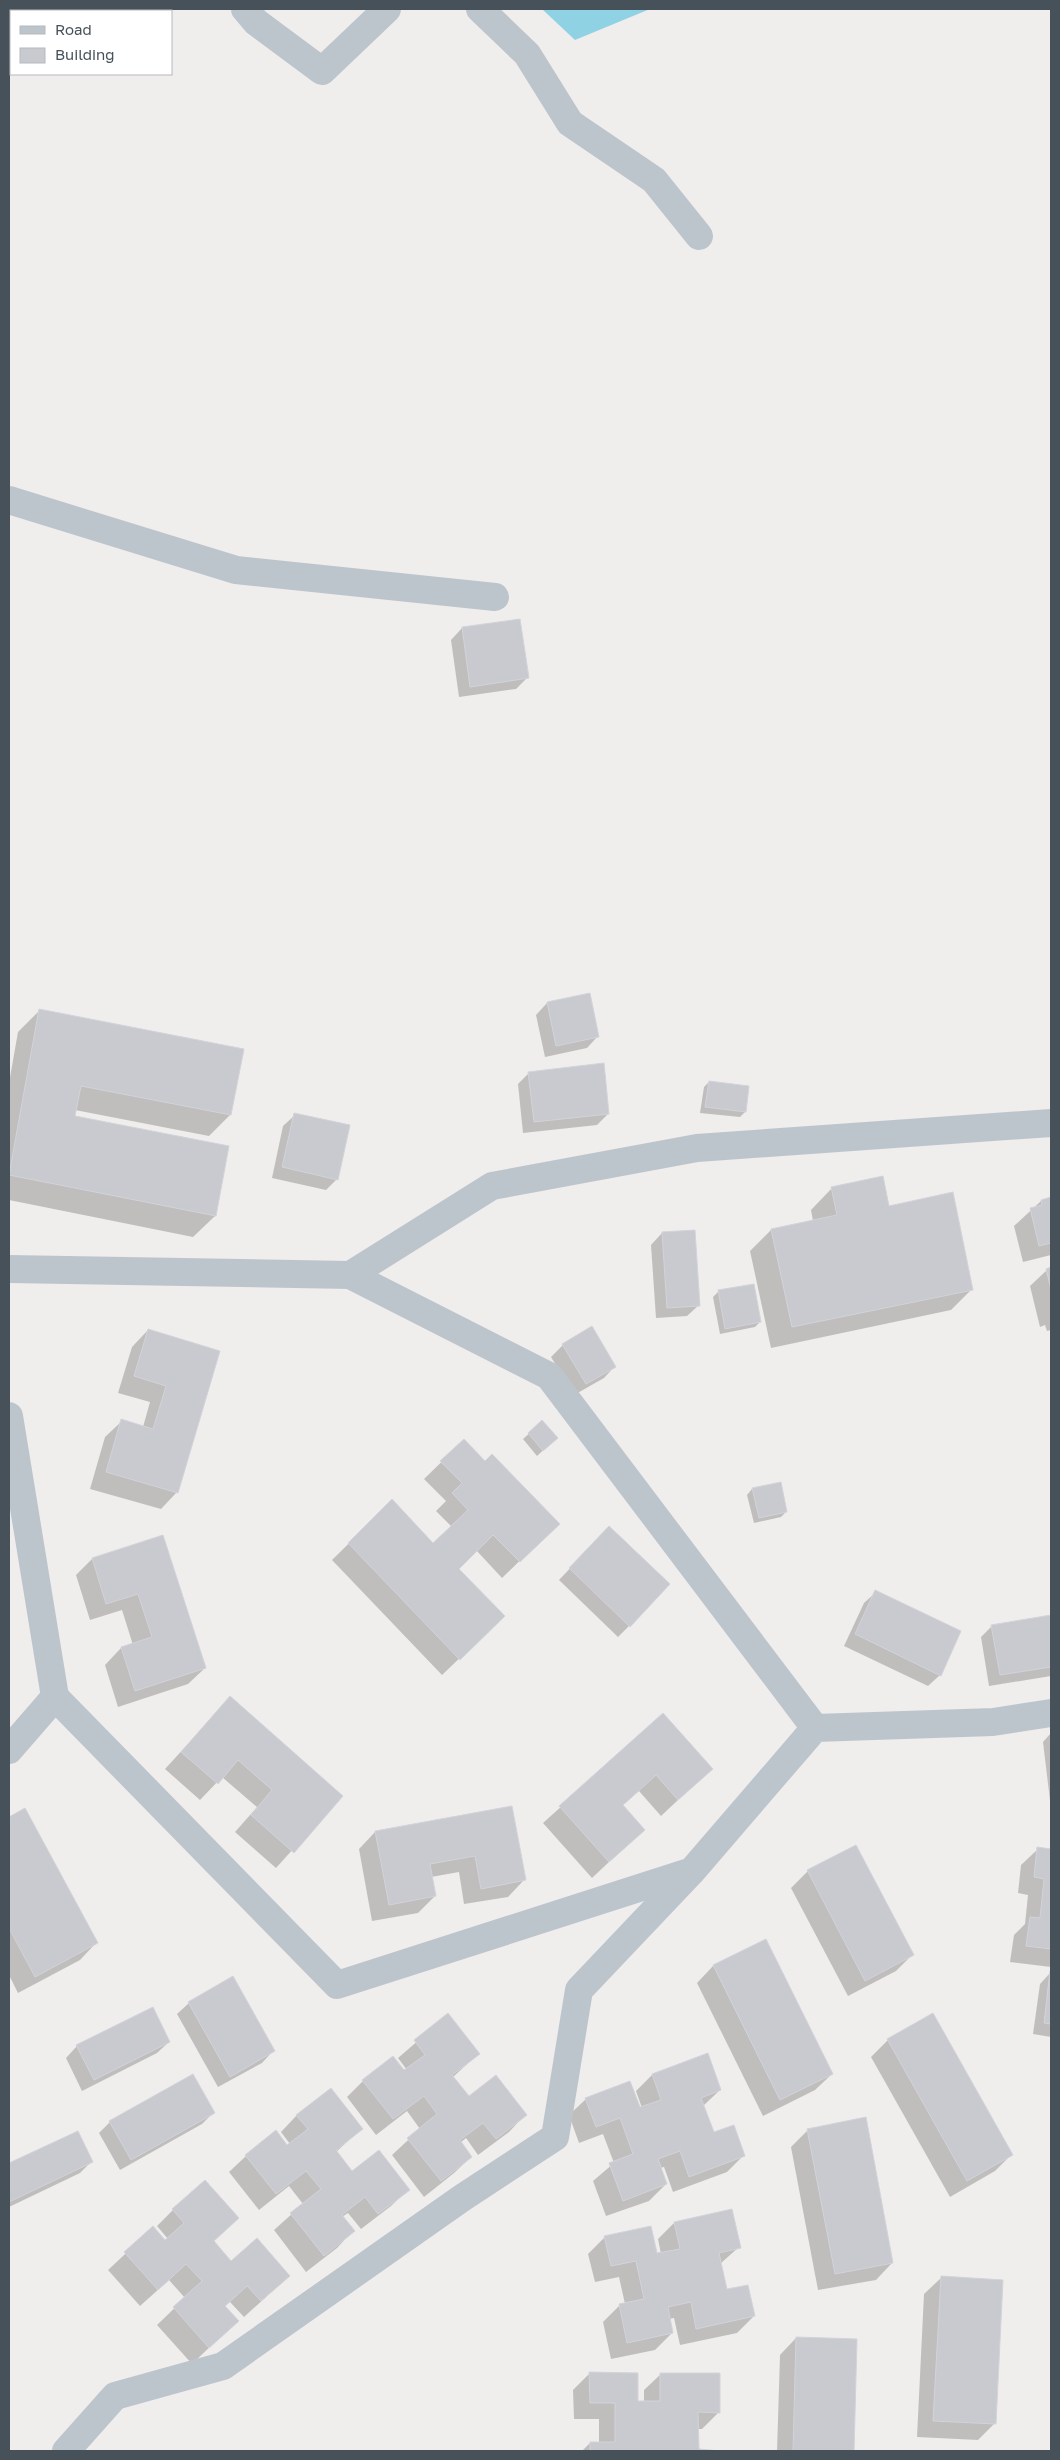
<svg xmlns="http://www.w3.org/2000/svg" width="1060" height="2460" font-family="'Golos Text',sans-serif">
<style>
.water{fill:#8fd2e4}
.shadow{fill:#0003}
.building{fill:#c8cad0;stroke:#d2d4d9}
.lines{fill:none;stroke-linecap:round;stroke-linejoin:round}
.minor{stroke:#bdc5cc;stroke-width:28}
.tertiary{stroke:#bdc5cc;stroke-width:28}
</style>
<rect width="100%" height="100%" fill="#f0eded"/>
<!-- water -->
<polygon class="water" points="542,9 650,9 575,40"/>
<!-- shadow -->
<g class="shadow">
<polygon points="519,620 527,678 516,689 459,697 451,640 462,628"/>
<polygon points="547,1003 598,1036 587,1048 545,1057 536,1015"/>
<polygon points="40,1010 242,1050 230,1115 209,1136 75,1110 73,1117 215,1216 193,1237 9,1200 9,1083 18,1032"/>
<polygon points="529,1073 608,1114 597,1125 523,1133 518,1084"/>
<polygon points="709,1082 745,1112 740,1117 700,1113 704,1087"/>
<polygon points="295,1115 337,1179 326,1190 272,1178 283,1126"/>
<polygon points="832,1188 888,1207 972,1289 951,1310 771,1348 750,1251 771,1230 813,1221 811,1210"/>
<polygon points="1051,1199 1051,1255 1023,1262 1014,1226 1041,1201"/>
<polygon points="662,1233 699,1305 687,1316 656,1318 651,1245"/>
<polygon points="1051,1269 1051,1330 1047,1331 1045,1325 1040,1327 1030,1286 1047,1270"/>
<polygon points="719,1291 760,1322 755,1327 720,1334 713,1297"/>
<polygon points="592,1328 615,1366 604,1378 574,1395 551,1357 563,1345"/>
<polygon points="148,1330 218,1352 177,1492 161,1509 90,1489 105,1437 122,1421 143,1427 150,1402 118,1393 132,1347"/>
<polygon points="542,1422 551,1443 537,1456 523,1439"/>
<polygon points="463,1441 541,1540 502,1578 476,1550 457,1569 486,1633 442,1675 332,1560 392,1501 433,1544 452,1527 436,1511 446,1501 424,1479"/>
<polygon points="780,1484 786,1512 781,1517 754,1523 747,1495 752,1489"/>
<polygon points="162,1536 205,1668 188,1684 118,1707 105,1665 121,1648 133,1645 122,1610 90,1620 76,1575 92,1559"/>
<polygon points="598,1539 629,1626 618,1637 559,1580"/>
<polygon points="876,1592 940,1675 928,1686 844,1646 864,1603"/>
<polygon points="1051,1616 1051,1676 989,1686 981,1637 992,1626"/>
<polygon points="230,1698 341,1796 276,1868 235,1832 257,1807 222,1777 200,1800 165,1769"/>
<polygon points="663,1715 711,1769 661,1816 639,1791 622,1806 643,1830 592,1878 543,1823"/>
<polygon points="1051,1733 1051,1809 1043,1742"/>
<polygon points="511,1807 524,1880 508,1897 464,1904 459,1872 431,1877 435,1896 418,1913 372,1921 359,1849 375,1832"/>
<polygon points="25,1809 96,1943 80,1960 18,1993 9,1975 9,1818"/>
<polygon points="1038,1849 1051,1850 1051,1967 1010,1962 1014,1935 1025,1924 1028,1895 1018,1893 1021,1865"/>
<polygon points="808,1871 913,1954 896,1971 848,1996 791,1888"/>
<polygon points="765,1940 832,2074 815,2090 763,2116 697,1983 713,1966"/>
<polygon points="1051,1972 1051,2037 1033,2034 1040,1984"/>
<polygon points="189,2003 273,2051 262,2063 218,2087 177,2014"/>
<polygon points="448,2015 478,2054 453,2077 469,2098 525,2115 509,2132 478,2155 466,2138 460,2143 471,2157 454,2173 424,2197 392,2155 420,2129 407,2111 376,2135 347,2097 363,2081 407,2070 398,2058"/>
<polygon points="932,2015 1011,2155 995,2171 950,2197 871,2057 888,2040"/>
<polygon points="169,2042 157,2053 82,2091 66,2058 77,2046"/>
<polygon points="652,2075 720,2090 703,2106 713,2134 744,2155 727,2172 673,2192 664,2167 660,2168 666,2184 649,2201 606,2216 593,2181 614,2163 603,2134 579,2143 569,2115 586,2099 642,2108 636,2091"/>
<polygon points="213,2113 202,2124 120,2170 99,2133 110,2122"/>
<polygon points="297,2115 361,2129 336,2152 352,2173 408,2190 391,2206 361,2229 348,2213 342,2217 353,2231 337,2248 306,2272 274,2230 303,2204 289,2186 259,2210 229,2172 246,2156 290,2144 281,2132"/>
<polygon points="808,2130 892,2263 876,2280 818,2290 791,2147"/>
<polygon points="77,2132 92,2161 80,2173 9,2207 9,2164"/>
<polygon points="173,2210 212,2242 231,2263 289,2276 244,2317 230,2302 224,2307 237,2321 192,2364 157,2325 185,2298 169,2280 140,2306 108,2270 153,2228 165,2242 168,2239 157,2226"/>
<polygon points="674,2223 739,2247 720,2264 726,2291 754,2316 737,2333 680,2345 674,2318 669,2319 672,2333 655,2350 611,2359 603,2322 620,2305 625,2304 619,2277 595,2282 588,2254 605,2237 656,2255 661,2254 658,2239"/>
<polygon points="941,2278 994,2424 978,2440 917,2437 924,2294"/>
<polygon points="796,2338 856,2340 852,2451 777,2451 780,2355"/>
<polygon points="590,2373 637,2402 644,2402 644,2390 661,2374 719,2412 702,2429 697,2429 697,2451 719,2451 582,2451 590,2443 599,2443 599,2419 574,2419 573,2390"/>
</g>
<!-- building -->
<g class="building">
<polygon points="520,619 529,678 470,687 462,627"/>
<polygon points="590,993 599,1037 556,1046 547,1002"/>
<polygon points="39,1009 244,1049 231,1115 81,1086 75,1116 229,1146 216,1216 9,1175"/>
<polygon points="604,1063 609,1114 534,1122 528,1072"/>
<polygon points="709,1081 749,1086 746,1112 705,1107"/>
<polygon points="294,1113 350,1125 338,1180 282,1167"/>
<polygon points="883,1176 889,1206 953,1192 973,1290 792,1327 771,1229 837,1215 831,1187"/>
<polygon points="1051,1197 1051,1243 1039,1246 1030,1208 1042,1205 1041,1200"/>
<polygon points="695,1230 700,1306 667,1308 662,1232"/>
<polygon points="1051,1267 1051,1289 1046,1269"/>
<polygon points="754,1284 761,1322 725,1329 718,1290"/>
<polygon points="592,1326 616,1367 586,1384 562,1344"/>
<polygon points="148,1329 220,1351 178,1493 106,1472 121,1419 153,1429 166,1386 134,1376"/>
<polygon points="542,1420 558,1438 543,1451 528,1433"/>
<polygon points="464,1439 485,1461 492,1454 560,1524 520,1562 493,1535 459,1569 505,1616 460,1660 348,1543 392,1499 433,1543 468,1510 452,1493 462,1483 440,1461"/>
<polygon points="781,1482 787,1512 759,1518 752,1488"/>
<polygon points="609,1526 670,1584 630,1627 569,1568"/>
<polygon points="163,1535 206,1668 135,1691 121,1647 152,1637 138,1594 106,1604 92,1558"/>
<polygon points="875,1590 961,1631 941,1676 855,1634"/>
<polygon points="1051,1615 1051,1667 1000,1675 991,1625"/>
<polygon points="230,1696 343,1796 294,1853 251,1815 272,1790 238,1760 218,1784 181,1752"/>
<polygon points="663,1713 713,1769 678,1800 656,1775 623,1805 645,1830 609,1862 559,1806"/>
<polygon points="512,1806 526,1880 481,1889 475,1856 430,1864 436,1896 389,1905 375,1831"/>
<polygon points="25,1808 98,1943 35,1977 9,1928 9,1817"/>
<polygon points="856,1845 914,1955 865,1981 807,1870"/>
<polygon points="1037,1847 1051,1849 1051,1949 1026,1946 1030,1917 1040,1918 1044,1879 1034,1877"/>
<polygon points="766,1939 833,2074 780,2100 713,1965"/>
<polygon points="1050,1971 1051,1971 1051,2024 1044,2023"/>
<polygon points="233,1976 275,2051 230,2077 188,2002"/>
<polygon points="153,2007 170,2042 94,2080 76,2045"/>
<polygon points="448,2013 480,2054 452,2075 469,2096 496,2075 527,2115 496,2139 483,2123 460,2140 472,2157 441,2181 407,2138 437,2114 424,2096 393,2119 362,2080 393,2056 404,2070 425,2055 414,2040"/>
<polygon points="933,2013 1013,2155 967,2181 887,2039"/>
<polygon points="708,2053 721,2090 701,2098 714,2132 734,2125 745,2156 689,2177 680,2151 658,2159 667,2184 623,2201 609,2163 633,2154 620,2118 596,2127 585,2098 630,2081 640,2107 661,2100 652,2074"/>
<polygon points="193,2074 215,2113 131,2160 109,2121"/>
<polygon points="331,2088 363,2129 336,2150 352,2171 379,2150 410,2190 378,2214 365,2197 342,2215 355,2231 324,2256 290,2213 321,2189 306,2171 276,2194 245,2155 276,2130 287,2145 308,2129 296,2115"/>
<polygon points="866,2117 893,2263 835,2274 807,2129"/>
<polygon points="78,2131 93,2162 9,2202 9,2163"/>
<polygon points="205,2180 239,2218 214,2241 231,2261 257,2238 290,2276 261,2301 247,2286 225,2306 239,2321 209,2348 173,2307 202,2281 186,2264 158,2290 124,2252 153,2226 165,2240 184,2223 172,2209"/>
<polygon points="732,2209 741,2248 719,2253 727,2289 748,2285 755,2316 696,2329 691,2302 668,2307 673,2333 627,2343 619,2304 644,2299 636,2261 611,2266 604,2236 651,2226 657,2253 680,2249 674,2222"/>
<polygon points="941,2276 1003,2280 996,2424 933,2421"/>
<polygon points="796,2337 857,2339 854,2451 793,2451"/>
<polygon points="589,2372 638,2373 638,2401 660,2401 660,2373 720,2373 720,2413 698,2412 699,2449 720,2451 590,2451 590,2442 615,2442 615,2403 590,2403"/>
</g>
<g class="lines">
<!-- minor -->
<g class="minor">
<polyline points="245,9 256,22 322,71 387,9"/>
<polyline points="480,9 527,54 570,123 654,180 699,236"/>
<polyline points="9,500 236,570 495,597"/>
<polyline points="350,1275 549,1376 815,1728"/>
<polyline points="9,1416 55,1697 9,1750"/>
<polyline points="55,1697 337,1985 692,1871 815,1728 993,1722 1051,1713"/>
<polyline points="66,2451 115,2396 223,2366 462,2198 555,2137 579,1990 691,1872"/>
</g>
<!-- tertiary -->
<polyline class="tertiary" points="9,1269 350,1275 492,1186 697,1148 1051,1123"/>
</g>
<!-- border -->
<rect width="1060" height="2460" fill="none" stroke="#475159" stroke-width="20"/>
<!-- legend -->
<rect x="10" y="10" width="162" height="65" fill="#ffffff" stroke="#b5b9bd"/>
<rect x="20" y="26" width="25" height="8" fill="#bdc5cc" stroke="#b5b9bd"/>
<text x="55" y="35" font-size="15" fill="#475159">Road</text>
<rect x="20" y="48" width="25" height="15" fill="#c8cad0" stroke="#b5b9bd"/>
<text x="55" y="60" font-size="15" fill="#475159">Building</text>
</svg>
